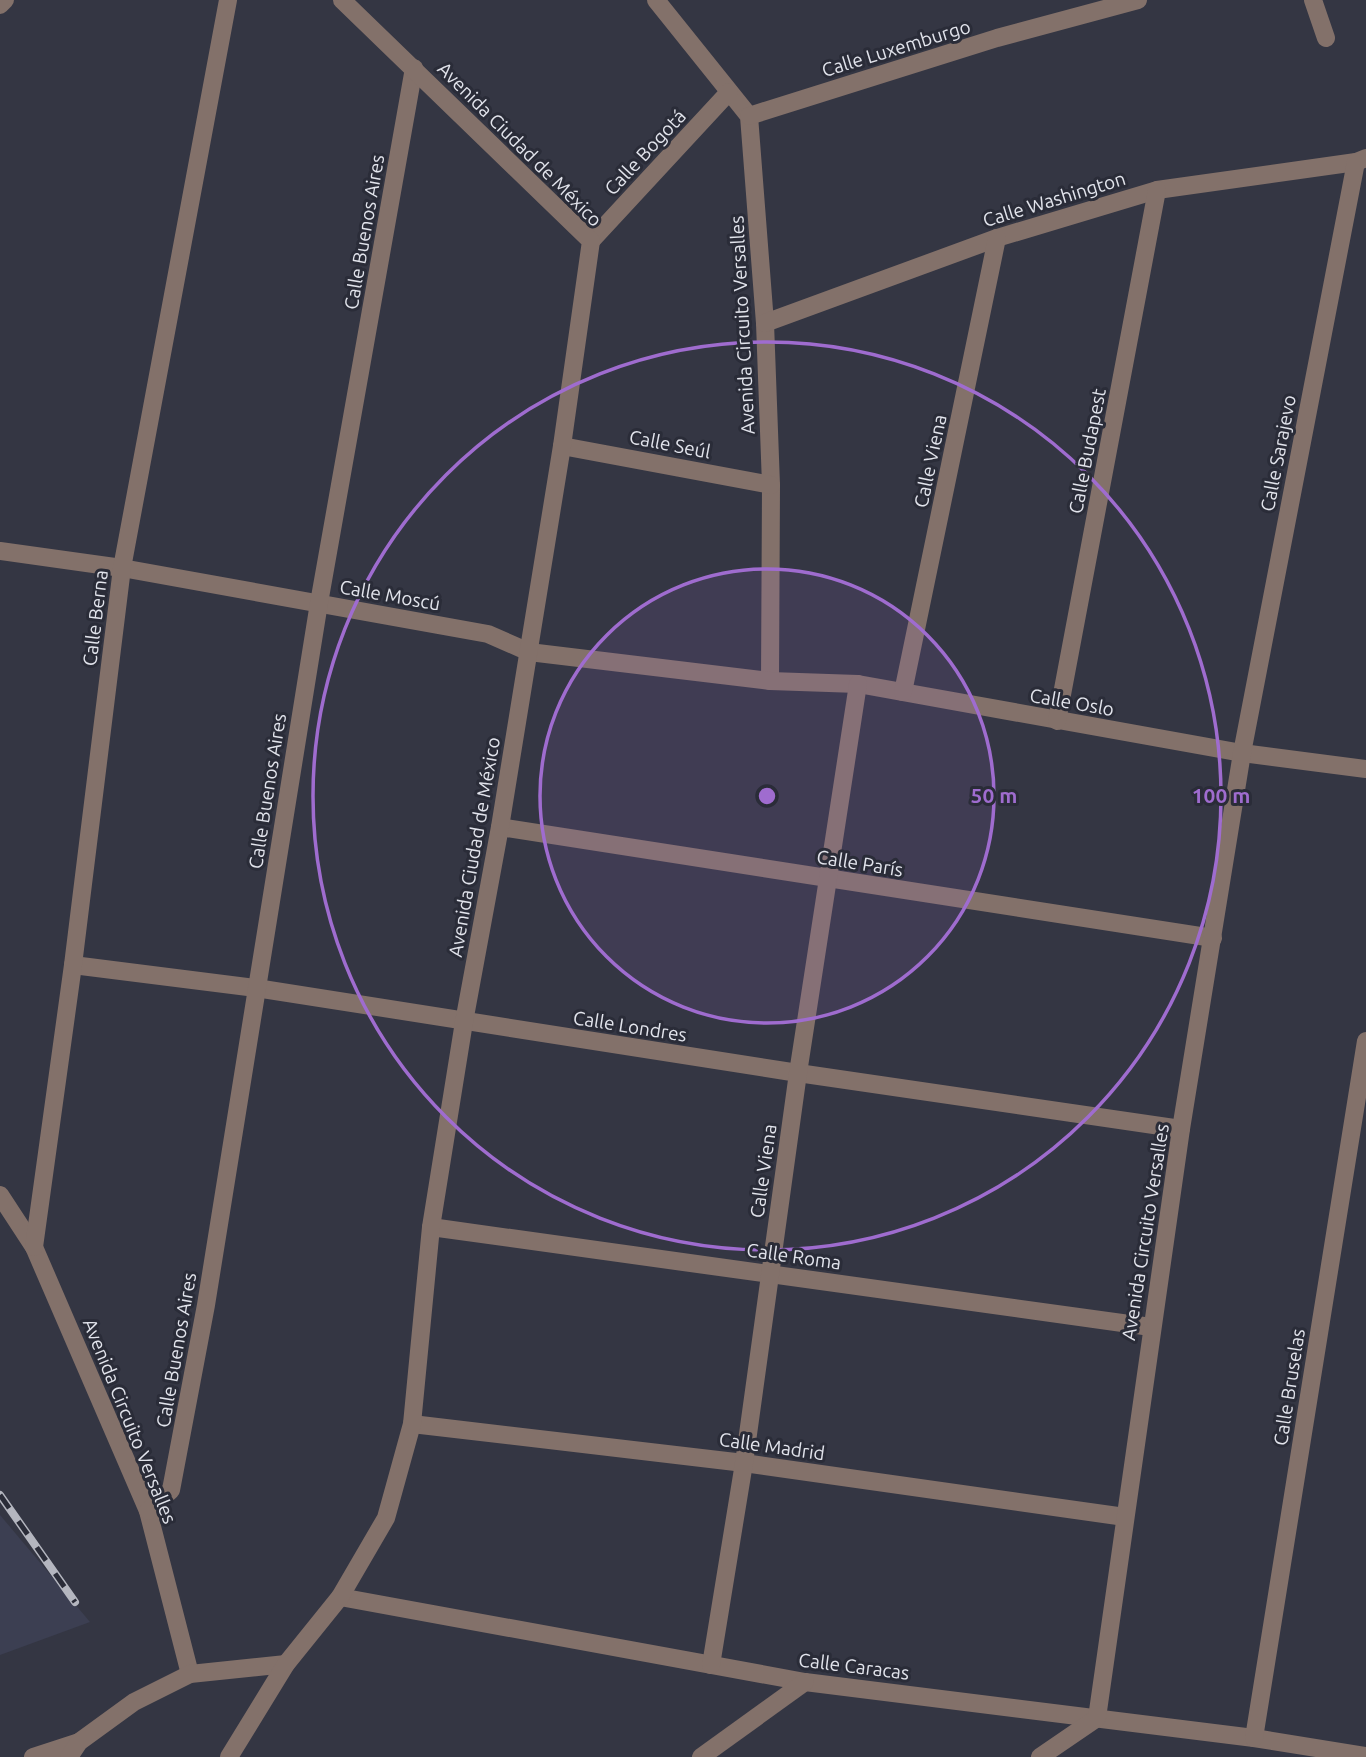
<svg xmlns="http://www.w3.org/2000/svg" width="1366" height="1757" font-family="Ubuntu,sans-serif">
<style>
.built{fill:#3c3f52}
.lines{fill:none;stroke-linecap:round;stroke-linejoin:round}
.minor{stroke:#83716a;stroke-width:18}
.rail-casing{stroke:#b4b6bf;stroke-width:8}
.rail{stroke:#2a2c38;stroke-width:5;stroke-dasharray:16;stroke-linecap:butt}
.ring{fill:none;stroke:#9f6ccf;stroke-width:3.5}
.labels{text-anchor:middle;stroke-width:6;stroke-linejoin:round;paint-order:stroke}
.street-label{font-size:19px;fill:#e2e4ec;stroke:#2a2c38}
.centre{fill:#9f6ccf;stroke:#2a2c38;stroke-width:3.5}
.ring-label{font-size:21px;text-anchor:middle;font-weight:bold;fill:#9f6ccf;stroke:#2a2c38;stroke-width:6;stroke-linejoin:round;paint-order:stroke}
</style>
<rect width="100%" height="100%" fill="#343643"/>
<!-- built -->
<polygon class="built" points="0,1515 90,1622 0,1655"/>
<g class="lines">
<!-- minor -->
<g class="minor">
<polyline points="656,0 749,116 765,323 771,485 770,681"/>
<polyline points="1313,0 1326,38"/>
<polyline points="0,5 5,0"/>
<polyline points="749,116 997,38 1138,0"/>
<polyline points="591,241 729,92"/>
<polyline points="765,323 997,238 1157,190 1356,162 1366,158"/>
<polyline points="562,446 771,485"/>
<polyline points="0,551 122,568 488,634 529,652 770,681 858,684 1242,753 1366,769"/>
<polyline points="903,692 997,238"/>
<polyline points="1057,721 1157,190"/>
<polyline points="500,827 1213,938"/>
<polyline points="73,965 256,988 798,1073 1181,1129"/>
<polyline points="0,1195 34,1247 148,1511 190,1674"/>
<polyline points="431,1227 1151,1327"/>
<polyline points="34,1247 73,965 122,568 228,0"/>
<polyline points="412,1424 744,1463 1125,1517"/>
<polyline points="148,1511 171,1490 206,1305 319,603 414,68"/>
<polyline points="340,1597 805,1682 1254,1738 1366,1756"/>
<polyline points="711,1665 744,1463 798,1073 858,684"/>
<polyline points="1254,1738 1366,1041"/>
<polyline points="33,1757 79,1742"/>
<polyline points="69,1757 79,1742 134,1702 190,1674 286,1664"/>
<polyline points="229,1757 286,1664 340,1597 386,1518 412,1424 431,1227 464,1022 500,827 562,446 591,241 342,0"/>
<polyline points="701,1757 805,1682"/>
<polyline points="1040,1757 1097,1718 1181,1129 1242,753 1356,162"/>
</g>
<defs>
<polyline id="rail" points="0,1495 75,1602"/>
</defs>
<!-- rail casing -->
<use href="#rail" class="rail-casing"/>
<!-- rail -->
<use href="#rail" class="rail"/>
</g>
<!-- distance rings -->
<circle cx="767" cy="796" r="227" fill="#9f6ccf" fill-opacity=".12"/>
<g class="ring">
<circle cx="767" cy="796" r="227"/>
<circle cx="767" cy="796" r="454"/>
</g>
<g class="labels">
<!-- street labels -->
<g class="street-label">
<text transform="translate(896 48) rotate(-17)" y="7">Calle Luxemburgo</text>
<text transform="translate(520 144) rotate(45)" y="7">Avenida Ciudad de México</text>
<text transform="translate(645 152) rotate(-47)" y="7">Calle Bogotá</text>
<text transform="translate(1054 199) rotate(-17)" y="7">Calle Washington</text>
<text transform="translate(364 232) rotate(-80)" y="7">Calle Buenos Aires</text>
<text transform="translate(742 325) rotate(-93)" y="7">Avenida Circuito Versalles</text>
<text transform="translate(670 444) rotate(11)" y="7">Calle Seúl</text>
<text transform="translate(1087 451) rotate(-79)" y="7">Calle Budapest</text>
<text transform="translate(1278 453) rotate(-79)" y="7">Calle Sarajevo</text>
<text transform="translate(930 461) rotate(-78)" y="7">Calle Viena</text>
<text transform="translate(390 595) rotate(10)" y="7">Calle Moscú</text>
<text transform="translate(95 618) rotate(-83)" y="7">Calle Berna</text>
<text transform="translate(1072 702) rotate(10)" y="7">Calle Oslo</text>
<text transform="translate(267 791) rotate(-81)" y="7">Calle Buenos Aires</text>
<text transform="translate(474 847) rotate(-80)" y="7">Avenida Ciudad de México</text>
<text transform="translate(860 863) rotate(9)" y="7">Calle París</text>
<text transform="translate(630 1026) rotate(9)" y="7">Calle Londres</text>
<text transform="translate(763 1171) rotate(-82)" y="7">Calle Viena</text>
<text transform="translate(1145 1232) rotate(-81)" y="7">Avenida Circuito Versalles</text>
<text transform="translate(794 1256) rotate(8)" y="7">Calle Roma</text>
<text transform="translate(176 1350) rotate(-80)" y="7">Calle Buenos Aires</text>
<text transform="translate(1289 1387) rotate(-81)" y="7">Calle Bruselas</text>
<text transform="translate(130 1421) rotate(68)" y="7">Avenida Circuito Versalles</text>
<text transform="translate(772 1446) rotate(8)" y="7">Calle Madrid</text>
<text transform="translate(854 1666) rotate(7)" y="7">Calle Caracas</text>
</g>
</g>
<circle cx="767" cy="796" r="10" class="centre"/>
<g class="ring-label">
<text x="994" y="803">50 m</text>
<text x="1221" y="803">100 m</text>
</g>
</svg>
